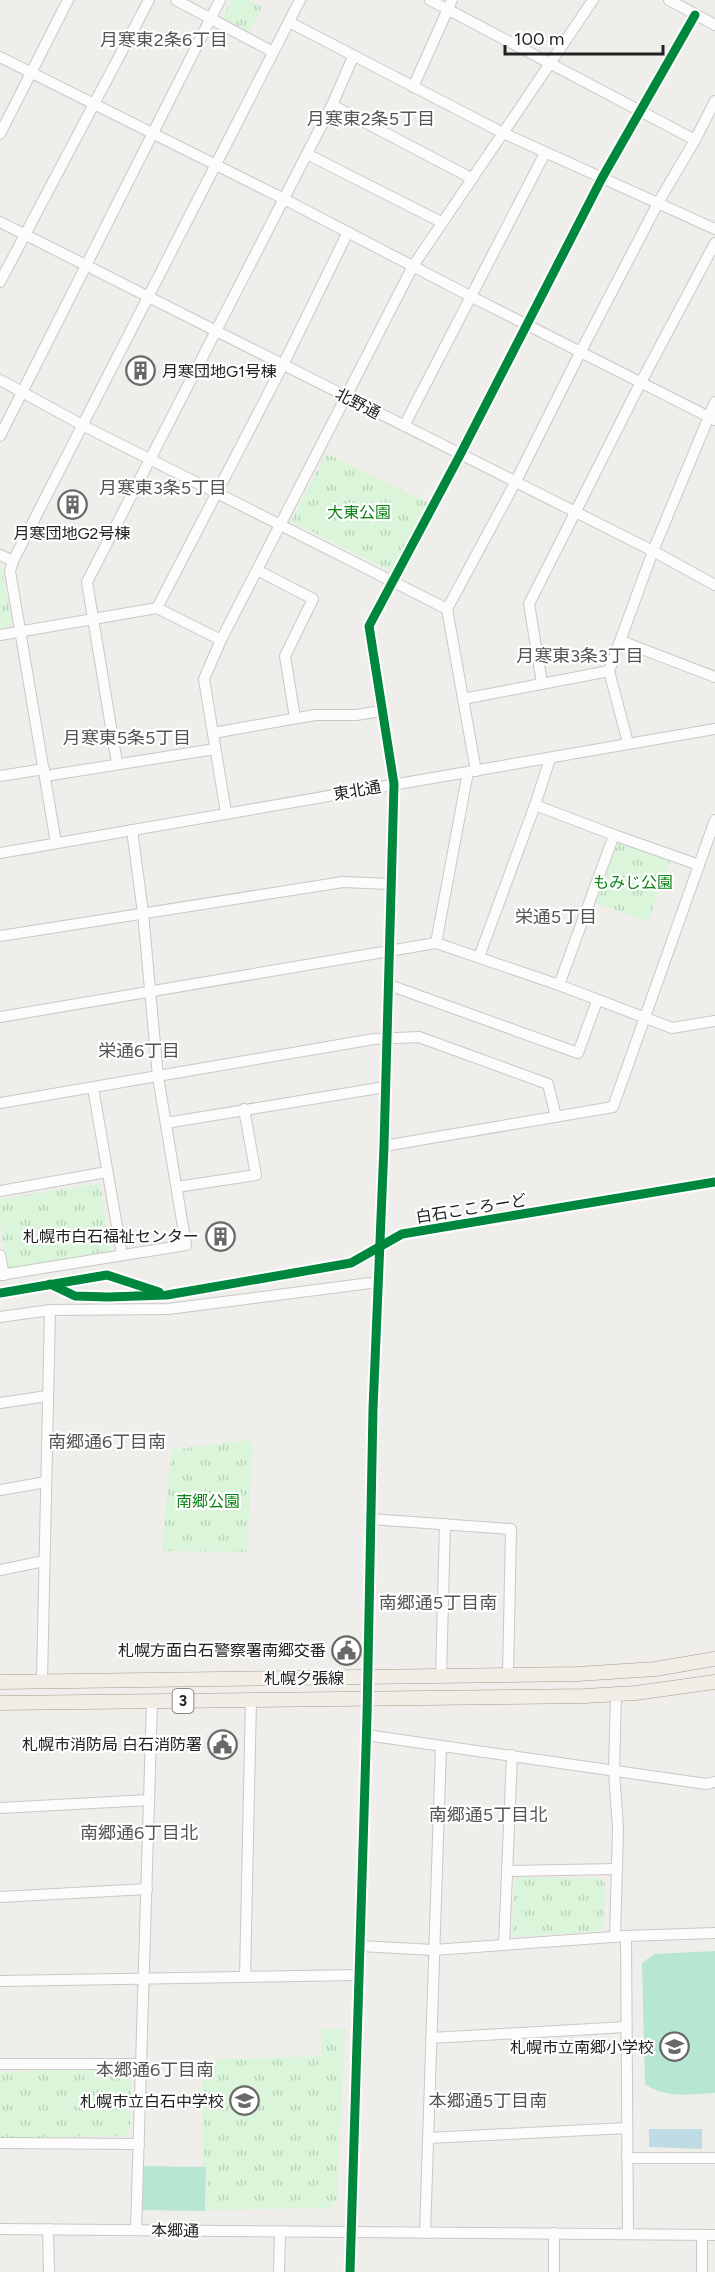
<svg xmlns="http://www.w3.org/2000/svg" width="715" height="2272" font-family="Figtree,'Noto Sans JP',sans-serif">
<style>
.park{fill:url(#park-tufts)}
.pitch{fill:#b7e6d2}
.water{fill:#bfdbe3}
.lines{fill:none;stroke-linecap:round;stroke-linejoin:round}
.minor-casing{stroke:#c9c8c7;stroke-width:12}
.major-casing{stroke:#a79c86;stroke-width:15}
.minor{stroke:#fdfcfc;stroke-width:10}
.major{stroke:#f3ede7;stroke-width:14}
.cycleway-casing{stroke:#fff;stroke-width:13}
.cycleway{stroke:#00873e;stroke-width:9}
.labels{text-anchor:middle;stroke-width:4.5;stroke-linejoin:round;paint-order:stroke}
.shield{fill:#fff;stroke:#646464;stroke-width:1.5}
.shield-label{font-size:15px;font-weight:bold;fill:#222}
.poi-label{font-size:16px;fill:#222;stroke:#fff;text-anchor:end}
.street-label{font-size:16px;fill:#222;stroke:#fff}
.park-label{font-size:16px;fill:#0c8416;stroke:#fff}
.neighbourhood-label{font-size:18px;fill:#555;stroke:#fff}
</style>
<defs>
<pattern id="park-tufts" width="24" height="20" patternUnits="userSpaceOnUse" patternTransform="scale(1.5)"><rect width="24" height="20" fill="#daf5da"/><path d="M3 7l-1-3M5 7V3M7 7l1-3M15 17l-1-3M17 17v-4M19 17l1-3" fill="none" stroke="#bbd2bb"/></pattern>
</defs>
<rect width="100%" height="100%" fill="#f0eeeb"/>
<!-- park -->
<g class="park">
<polygon points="232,0 249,0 262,7 249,33 222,18"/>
<polygon points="326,453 428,503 391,571 291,521"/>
<polygon points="0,561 12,622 10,627 0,628"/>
<polygon points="620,843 670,861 648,921 596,903 617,845"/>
<polygon points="100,1183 111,1251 8,1268 0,1224 0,1199"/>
<polygon points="247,1440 253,1443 247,1552 162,1551 171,1450"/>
<polygon points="517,1877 599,1878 605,1883 604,1927 600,1931 517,1937 512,1934 514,1882"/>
<polygon points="321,2029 345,2029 337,2201 330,2208 206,2210 207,2169 203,2168 202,2060 321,2056"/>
<polygon points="129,2068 132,2072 130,2130 126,2136 0,2138 0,2072"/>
</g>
<!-- pitch -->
<g class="pitch">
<path d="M715,1951V2093C691,2094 665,2099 645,2084L642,1963L654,1954Z"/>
<polygon points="142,2166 206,2167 205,2211 141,2210"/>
</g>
<!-- water -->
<polygon class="water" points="649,2129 702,2129 702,2149 649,2147"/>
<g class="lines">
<defs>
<g id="minor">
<polyline points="176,0 273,52"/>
<polyline points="430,0 695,140"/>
<polyline points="669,0 715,25"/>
<polyline points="289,22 503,133 715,229"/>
<polyline points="0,57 284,199 470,296 715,420"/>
<polyline points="413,87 452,0"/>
<polyline points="332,105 471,178"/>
<polyline points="0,134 68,0"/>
<polyline points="307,154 441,222"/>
<polyline points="0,222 653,551 715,585"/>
<polyline points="0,282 149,0"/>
<polyline points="0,380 84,426 447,609"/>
<polyline points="404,426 545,153"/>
<polyline points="0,436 220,0"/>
<polyline points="0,555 13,561"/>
<polyline points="257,570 313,599 285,656 295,718"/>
<polyline points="157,608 283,365 348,232"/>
<polyline points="0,635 157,608 221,640"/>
<polyline points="621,641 715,677"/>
<polyline points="542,683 529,604 641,382 715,243"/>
<polyline points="463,699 609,671"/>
<polyline points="213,733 315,715 356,715 381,711"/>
<polyline points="628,743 609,671 653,551 715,402"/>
<polyline points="117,763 87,582 332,105 353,57"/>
<polyline points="476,771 447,609 515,483 581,351 658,203 695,140 715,101"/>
<polyline points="0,776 44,769"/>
<polyline points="45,776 215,749"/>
<polyline points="535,805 614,835 559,985"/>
<polyline points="226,813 204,679 221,640 413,266 593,0"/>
<polyline points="614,835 699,865"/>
<polyline points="56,843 10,571 13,561 300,0"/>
<polyline points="0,853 715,729"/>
<polyline points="0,936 343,882 391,884"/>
<polyline points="436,943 468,772"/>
<polyline points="479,957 535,805 550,759"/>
<polyline points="389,985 578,1053 597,1001"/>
<polyline points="0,1017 436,943 559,985 672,1028 715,1021"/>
<polyline points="93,1088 122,1255"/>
<polyline points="0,1103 374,1039 419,1037 548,1084 556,1117"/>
<polyline points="166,1123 385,1087"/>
<polyline points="384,1146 613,1107 715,820"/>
<polyline points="177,1187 256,1175 244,1109"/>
<polyline points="0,1191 107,1172"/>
<polyline points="0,1255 4,1275"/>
<polyline points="0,1275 186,1245 158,1077 143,913 132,830"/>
<polyline points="0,1317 50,1310 168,1309 378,1282"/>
<polyline points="0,1403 47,1396"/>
<polyline points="0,1490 46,1482"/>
<polyline points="370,1519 511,1529 508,1675"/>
<polyline points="0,1570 44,1561"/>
<polyline points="441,1676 445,1524"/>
<polyline points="42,1680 50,1310"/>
<polyline points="366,1735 706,1784 715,1782"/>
<polyline points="0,1808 149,1800"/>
<polyline points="507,1871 616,1869"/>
<polyline points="0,1897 147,1889"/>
<polyline points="626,1936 628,2234"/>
<polyline points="615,1937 618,1829 614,1771 616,1694"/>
<polyline points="504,1945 512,1755"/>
<polyline points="360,1946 434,1950 626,1936 715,1933"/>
<polyline points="245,1977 251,1699"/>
<polyline points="0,1981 358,1975"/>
<polyline points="431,2038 626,2027"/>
<polyline points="0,2064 142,2064"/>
<polyline points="428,2138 627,2128"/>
<polyline points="0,2143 139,2144"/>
<polyline points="627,2158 715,2158"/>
<polyline points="0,2229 715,2235"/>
<polyline points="48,2229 49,2272"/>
<polyline points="136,2230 152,1702"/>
<polyline points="425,2233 441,1747"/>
<polyline points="554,2233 554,2272"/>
<polyline points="702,2235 702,2272"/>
<polyline points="279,2272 280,2231"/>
<polyline points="350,2272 367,1716 373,1409 384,1146 394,784 369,626 460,455 602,178 695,15"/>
</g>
<g id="major">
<polyline points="0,1682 578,1674 655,1669 715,1659"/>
<polyline points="0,1703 585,1696 636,1693 715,1682"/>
</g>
</defs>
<!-- minor casing -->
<use href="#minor" class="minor-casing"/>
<!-- major casing -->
<use href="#major" class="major-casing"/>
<!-- minor -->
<use href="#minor" class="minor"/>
<!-- major -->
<use href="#major" class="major"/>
<defs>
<g id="cycleway">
<polyline points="50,1284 75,1296 108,1297 167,1295 351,1263 402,1234 715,1182"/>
<polyline points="0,1293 107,1275 159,1292"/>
<polyline points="350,2272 367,1716 373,1409 384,1146 394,784 369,626 460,455 602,178 695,15"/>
</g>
</defs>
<!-- cycleway casing -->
<use href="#cycleway" class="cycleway-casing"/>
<!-- cycleway -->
<use href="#cycleway" class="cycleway"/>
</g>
<!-- icons -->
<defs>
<symbol id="building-ring" viewBox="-11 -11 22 22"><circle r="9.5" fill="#fff" stroke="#6a6968" stroke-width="1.5"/><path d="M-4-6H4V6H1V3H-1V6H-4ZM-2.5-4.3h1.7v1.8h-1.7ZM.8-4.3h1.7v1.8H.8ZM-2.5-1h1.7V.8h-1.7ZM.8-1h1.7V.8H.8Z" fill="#6a6968"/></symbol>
<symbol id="civic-ring" viewBox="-11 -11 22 22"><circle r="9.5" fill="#fff" stroke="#6a6968" stroke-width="1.5"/><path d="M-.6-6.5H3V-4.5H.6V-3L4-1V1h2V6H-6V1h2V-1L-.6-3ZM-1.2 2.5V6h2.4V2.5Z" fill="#6a6968"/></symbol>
<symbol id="school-ring" viewBox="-11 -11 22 22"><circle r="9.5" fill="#fff" stroke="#6a6968" stroke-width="1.5"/><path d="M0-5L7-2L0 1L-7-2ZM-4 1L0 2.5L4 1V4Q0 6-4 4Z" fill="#6a6968"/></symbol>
</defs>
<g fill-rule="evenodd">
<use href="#building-ring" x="124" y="354" width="33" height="33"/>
<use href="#building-ring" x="56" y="488" width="33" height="33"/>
<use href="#building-ring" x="204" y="1220" width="33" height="33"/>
<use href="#civic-ring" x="330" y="1634" width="33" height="33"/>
<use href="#civic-ring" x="206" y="1728" width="33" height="33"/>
<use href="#school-ring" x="658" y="2030" width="33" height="33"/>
<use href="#school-ring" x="228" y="2084" width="33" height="33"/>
</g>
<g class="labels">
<!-- shield labels -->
<rect class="shield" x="172.5" y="1689" width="21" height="24" rx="4.5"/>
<g class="shield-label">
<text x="183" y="1706">3</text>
</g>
<!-- poi labels -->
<g class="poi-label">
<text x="162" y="377" text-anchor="start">月寒団地G1号棟</text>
<text x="72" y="539" text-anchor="middle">月寒団地G2号棟</text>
<text x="199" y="1242">札幌市白石福祉センター</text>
<text x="326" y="1656">札幌方面白石警察署南郷交番</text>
<text x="202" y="1750">札幌市消防局 白石消防署</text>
<text x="654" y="2053">札幌市立南郷小学校</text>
<text x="224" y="2107">札幌市立白石中学校</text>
</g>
<!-- street labels -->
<g class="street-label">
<text transform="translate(358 403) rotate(27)" y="6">北野通</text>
<text transform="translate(357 790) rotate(-10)" y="6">東北通</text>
<text transform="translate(471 1208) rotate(-9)" y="6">白石こころーど</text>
<text x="304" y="1684">札幌夕張線</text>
<text transform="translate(175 2230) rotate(1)" y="6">本郷通</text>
</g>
<!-- park labels -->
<g class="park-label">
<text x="359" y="518">大東公園</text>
<text x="633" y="888">もみじ公園</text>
<text x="208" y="1507">南郷公園</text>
</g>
<!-- neighbourhood labels -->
<g class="neighbourhood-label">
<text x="164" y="46">月寒東2条6丁目</text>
<text x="371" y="125">月寒東2条5丁目</text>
<text x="163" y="494">月寒東3条5丁目</text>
<text x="580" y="662">月寒東3条3丁目</text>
<text x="127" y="744">月寒東5条5丁目</text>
<text x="556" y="923">栄通5丁目</text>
<text x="139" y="1057">栄通6丁目</text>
<text x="107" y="1448">南郷通6丁目南</text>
<text x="438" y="1609">南郷通5丁目南</text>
<text x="488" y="1821">南郷通5丁目北</text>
<text x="139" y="1839">南郷通6丁目北</text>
<text x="155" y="2076">本郷通6丁目南</text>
<text x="488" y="2107">本郷通5丁目南</text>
</g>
</g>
<!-- scale -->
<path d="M505 45v9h158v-9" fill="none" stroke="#222222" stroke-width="3"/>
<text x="514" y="45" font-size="18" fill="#222222" stroke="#ffffff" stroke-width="4.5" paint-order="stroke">100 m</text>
</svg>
